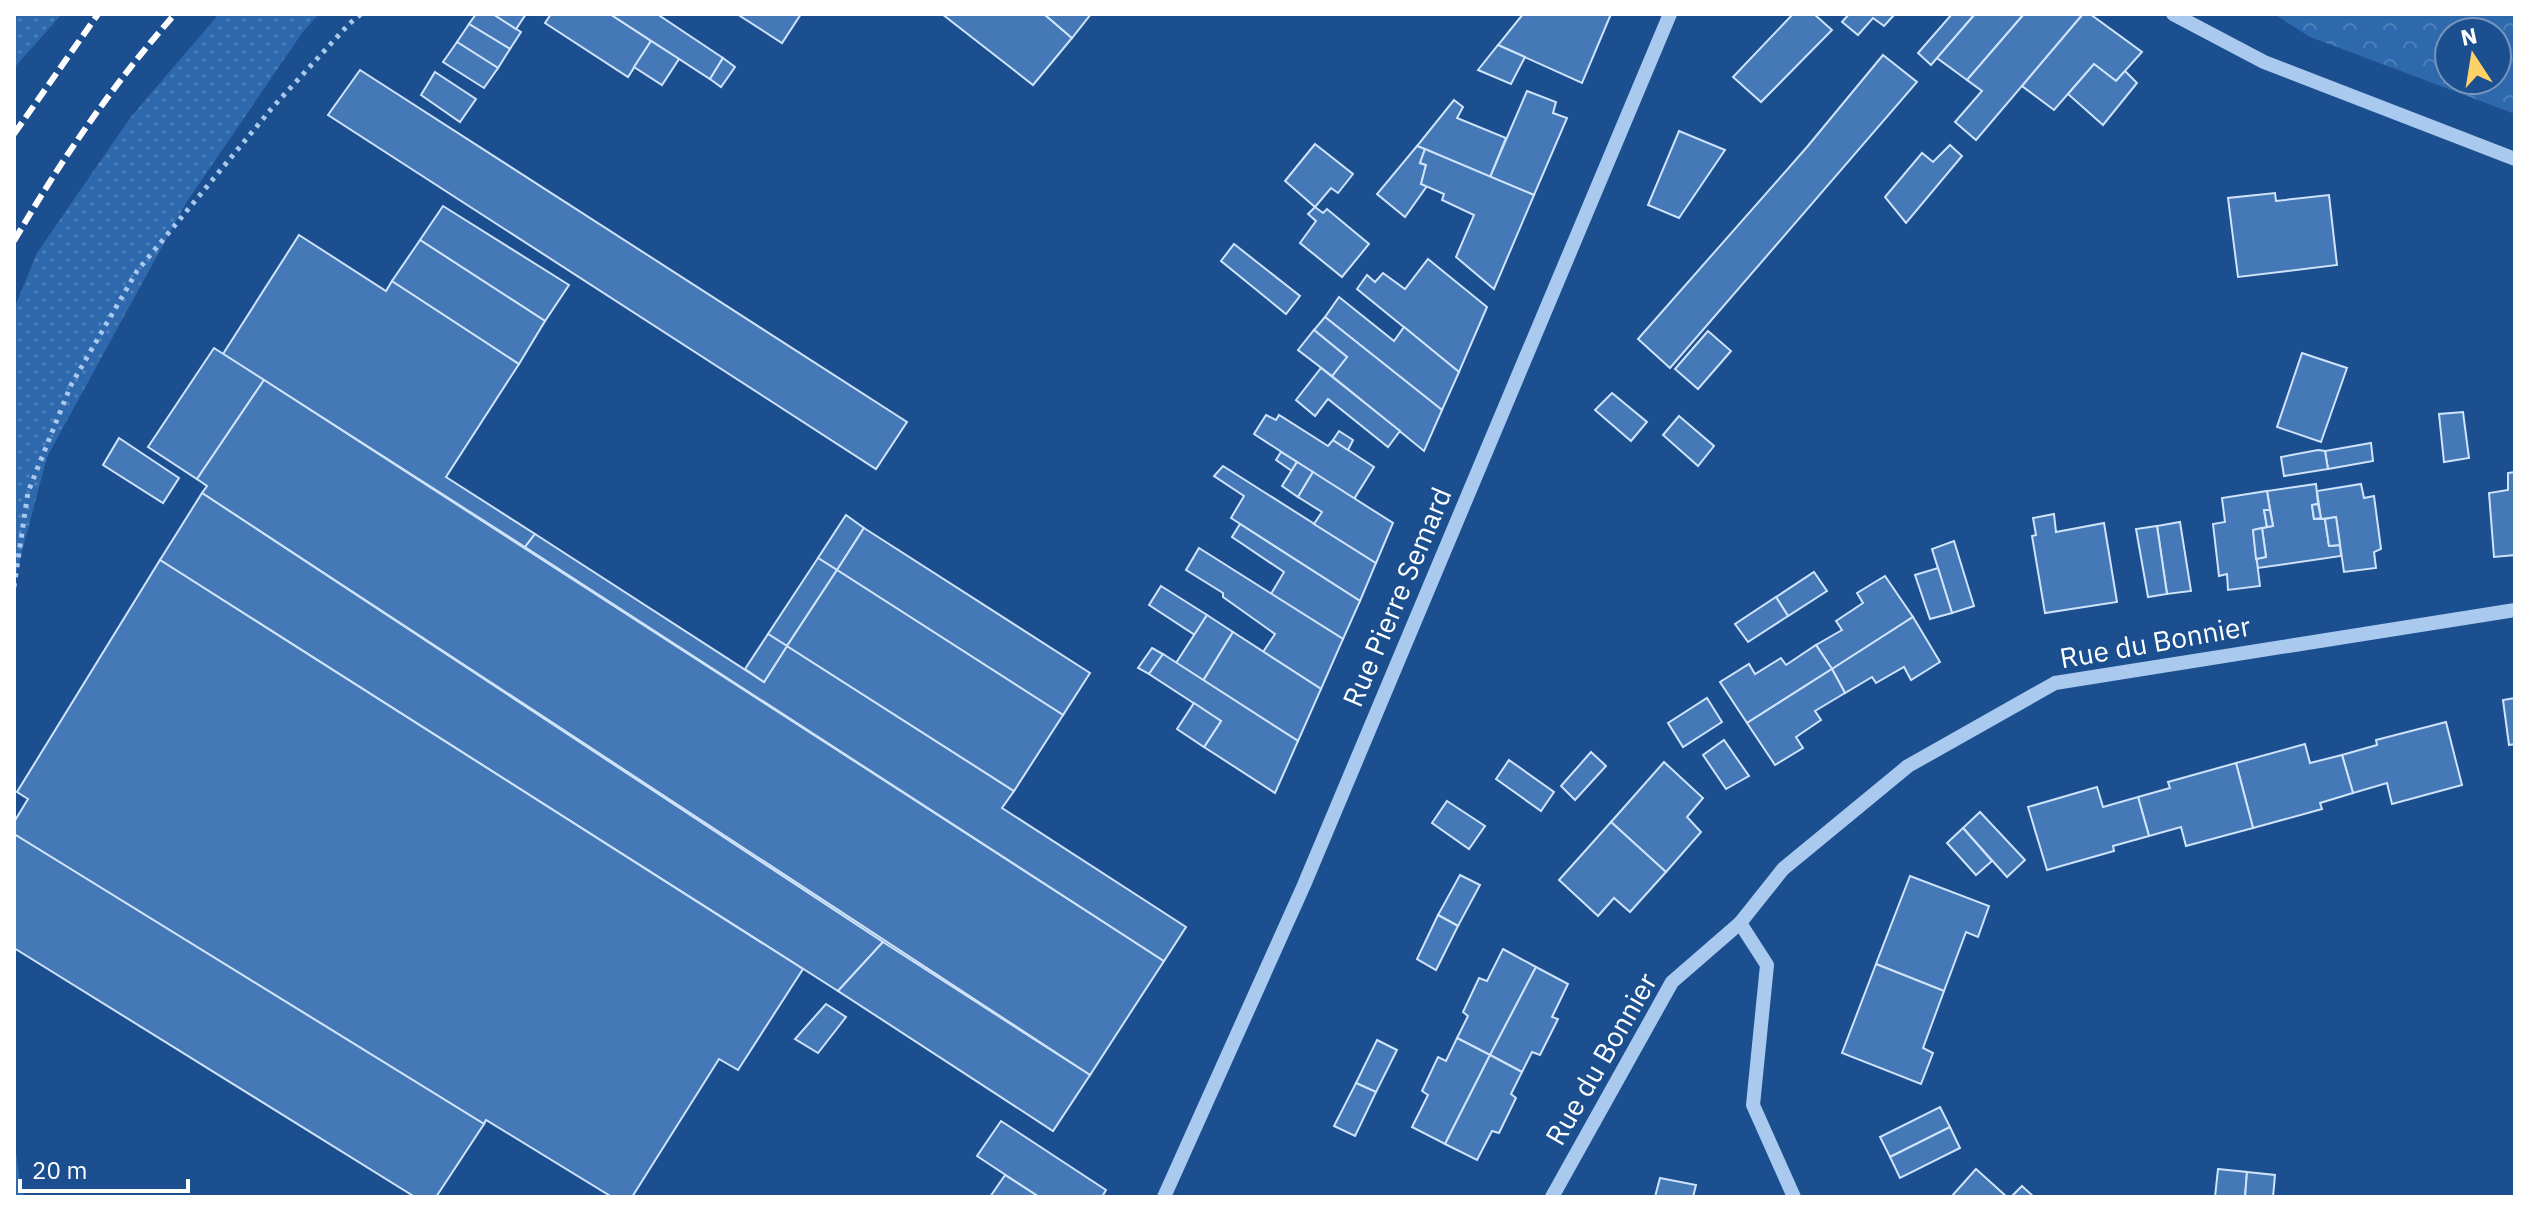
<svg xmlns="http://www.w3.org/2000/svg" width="2529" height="1211" font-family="'IBM Plex Sans',sans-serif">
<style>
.grass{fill:url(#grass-dots)}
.forest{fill:url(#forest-crowns);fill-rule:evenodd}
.building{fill:#4478b7;stroke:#cfe3fa;stroke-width:2}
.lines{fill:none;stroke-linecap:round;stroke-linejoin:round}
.path{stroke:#a9c9ee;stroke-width:5;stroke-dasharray:4 6;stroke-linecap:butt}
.minor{stroke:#a9c9ee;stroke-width:14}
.rail{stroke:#fff;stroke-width:6;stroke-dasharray:14 6;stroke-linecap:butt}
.labels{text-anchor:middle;stroke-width:6;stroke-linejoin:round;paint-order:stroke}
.street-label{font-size:28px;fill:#fff;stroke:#1b4f8f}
</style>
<defs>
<pattern id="grass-dots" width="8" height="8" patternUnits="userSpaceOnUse" patternTransform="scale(2)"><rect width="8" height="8" fill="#2e69ad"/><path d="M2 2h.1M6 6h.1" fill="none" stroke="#4d80b9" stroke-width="1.8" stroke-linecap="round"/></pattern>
<pattern id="forest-crowns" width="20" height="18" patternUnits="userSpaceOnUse" patternTransform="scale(2)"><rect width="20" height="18" fill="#2e69ad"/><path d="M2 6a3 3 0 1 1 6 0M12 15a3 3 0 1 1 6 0" fill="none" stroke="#4d80b9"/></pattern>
</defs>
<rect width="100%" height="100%" fill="#1b4f8f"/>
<!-- grass -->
<g class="grass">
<polygon points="14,14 62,14 14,68"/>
<polygon points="219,14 319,14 302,33 186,203 47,457 14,582 14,309 37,253 130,118"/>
<polygon points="14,1137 21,1189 25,1197 14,1197"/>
</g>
<!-- forest -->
<path class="forest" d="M2274,14H2515V114L2310,37ZM2449,32H2497V80H2449Z"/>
<!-- building -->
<g class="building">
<polygon points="476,14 493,14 521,32 510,49 469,24"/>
<polygon points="493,14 526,14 516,29"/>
<polygon points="551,14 610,14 651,41 628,77 545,23"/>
<polygon points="610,14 657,14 723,58 710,79"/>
<polygon points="737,14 801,14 782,43"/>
<polygon points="942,14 1044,14 1072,38 1033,85"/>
<polygon points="1044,14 1091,14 1072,38"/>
<polygon points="1523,14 1611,14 1582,83 1498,45"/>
<polygon points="1793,14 1814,14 1832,30 1761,102 1733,77"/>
<polygon points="1849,14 1895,14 1884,26 1873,18 1858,35 1842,22"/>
<polygon points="1952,14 1975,14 1931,65 1918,53"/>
<polygon points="1975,14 2024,14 1967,80 1937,58"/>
<polygon points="2024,14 2083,14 1976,140 1955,122 1982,91 1967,80"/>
<polygon points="2083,14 2090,14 2142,52 2116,81 2094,64 2054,110 2022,86"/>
<polygon points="469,24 510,49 498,68 457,42"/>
<polygon points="651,41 679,59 662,85 634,67"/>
<polygon points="457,42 498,68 484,88 443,62"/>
<polygon points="1498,45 1525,57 1511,84 1478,70"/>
<polygon points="1883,55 1917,82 1670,368 1638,339 1807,147"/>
<polygon points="723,58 735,67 721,87 710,79"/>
<polygon points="2094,64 2116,81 2125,71 2137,83 2103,125 2068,94"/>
<polygon points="360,70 907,422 876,469 328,115"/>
<polygon points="435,72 476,99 460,122 421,95"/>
<polygon points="1527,91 1556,102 1553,113 1567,118 1534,195 1490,177"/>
<polygon points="1454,100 1463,107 1457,118 1506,138 1490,177 1417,146"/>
<polygon points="1679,131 1725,150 1679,218 1648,205"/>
<polygon points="1315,144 1353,174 1338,193 1331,188 1315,207 1285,181"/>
<polygon points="1950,145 1962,156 1906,223 1885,197 1922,153 1933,162"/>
<polygon points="1417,146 1425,149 1420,163 1426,165 1421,184 1427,186 1405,217 1377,194"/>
<polygon points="1425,149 1534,195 1494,289 1456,257 1474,215 1442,200 1444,194 1421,184 1426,165 1420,163"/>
<polygon points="2275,193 2276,201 2329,195 2337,265 2238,277 2228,198"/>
<polygon points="443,206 569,285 545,321 420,240"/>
<polygon points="1315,207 1323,213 1327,209 1369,244 1342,277 1300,243 1316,221 1308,214"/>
<polygon points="299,235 386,291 392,281 519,364 446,477 535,534 525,547 223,354"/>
<polygon points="420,240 545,321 519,364 392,281"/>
<polygon points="1234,244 1300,296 1286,314 1221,261"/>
<polygon points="1428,259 1487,307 1459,372 1357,289 1367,275 1375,282 1383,273 1405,289"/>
<polygon points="1339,297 1394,341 1404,327 1459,372 1442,410 1325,317"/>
<polygon points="1325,317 1442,410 1424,451 1332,376 1347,357 1314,330"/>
<polygon points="1314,330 1347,357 1332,376 1298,350"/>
<polygon points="1708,331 1731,351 1698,389 1675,369"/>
<polygon points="214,348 264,380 197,479 148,447"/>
<polygon points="2302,353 2347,368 2321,442 2277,427"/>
<polygon points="1321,368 1400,431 1388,447 1328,399 1315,416 1296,400"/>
<polygon points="264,380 1164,961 1090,1075 202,493 207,486 197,479"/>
<polygon points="1612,393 1647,422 1631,441 1595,410"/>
<polygon points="2463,412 2469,458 2444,462 2439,414"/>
<polygon points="1266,415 1276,420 1279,415 1328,446 1333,440 1374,467 1354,499 1254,434"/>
<polygon points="1679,416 1714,446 1698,466 1663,435"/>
<polygon points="1339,431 1353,440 1348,450 1333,440"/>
<polygon points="119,438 179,478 163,503 103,465"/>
<polygon points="2371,443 2373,461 2328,469 2325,451"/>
<polygon points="2318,450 2325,451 2328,469 2284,476 2281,457"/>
<polygon points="1281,452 1297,462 1292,471 1276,460"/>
<polygon points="1297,462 1313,472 1298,497 1282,486"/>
<polygon points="1223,466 1376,563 1360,601 1231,518 1244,496 1214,476"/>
<polygon points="1313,472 1393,523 1376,563 1314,524 1322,512 1298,497"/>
<polygon points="2515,472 2515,555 2494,557 2489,493 2508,490 2508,473"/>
<polygon points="2316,484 2318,504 2312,505 2314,519 2325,519 2329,546 2340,545 2341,556 2258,568 2256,559 2266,557 2262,528 2273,526 2267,491"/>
<polygon points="2361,484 2364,498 2374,496 2381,549 2374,552 2376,568 2344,572 2336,517 2321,519 2317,491"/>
<polygon points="2267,491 2270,510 2264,510 2267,527 2253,530 2260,586 2228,590 2227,574 2219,576 2213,524 2225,522 2222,498"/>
<polygon points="202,493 883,942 838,991 160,560"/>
<polygon points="2318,504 2321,518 2314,519 2312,505"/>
<polygon points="2264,510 2270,510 2273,526 2267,527"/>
<polygon points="2054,514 2056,532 2104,523 2117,602 2045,613 2032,536 2036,535 2033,518"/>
<polygon points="846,515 864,528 837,570 818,558"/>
<polygon points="2336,517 2340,545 2329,546 2325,519"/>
<polygon points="2180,522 2191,591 2167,594 2157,526"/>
<polygon points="1240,524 1360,601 1343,639 1271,594 1284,572 1232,537"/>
<polygon points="2157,526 2167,594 2148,597 2136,529"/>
<polygon points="864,528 1090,673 1063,715 837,570"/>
<polygon points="2262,528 2266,557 2256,559 2253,530"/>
<polygon points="535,534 764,682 787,646 1014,791 1002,808 1186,927 1164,961 525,547"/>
<polygon points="1954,541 1974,606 1952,613 1932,549"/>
<polygon points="1199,548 1343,639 1321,689 1263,652 1275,634 1223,597 1223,593 1186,570"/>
<polygon points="818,558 837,570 787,646 768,634"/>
<polygon points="160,560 803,969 738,1070 719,1059 632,1197 612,1197 486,1120 484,1124 14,834 14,822 28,799 17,792"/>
<polygon points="1938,568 1952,613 1930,619 1915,575"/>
<polygon points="837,570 1063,715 1014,791 787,646"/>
<polygon points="1814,572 1827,591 1788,616 1776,597"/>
<polygon points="1885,576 1913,617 1832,669 1816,645 1842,630 1836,621 1863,603 1857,593"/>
<polygon points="1161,586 1207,615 1195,635 1149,605"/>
<polygon points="1776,597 1788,616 1748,642 1735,624"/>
<polygon points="1207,615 1233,632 1203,681 1176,663"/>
<polygon points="1913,617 1940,662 1911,680 1904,667 1876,683 1872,677 1845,693 1832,669"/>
<polygon points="1233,632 1321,689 1298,741 1203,681"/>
<polygon points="768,634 787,646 764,682 745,669"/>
<polygon points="1816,645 1832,669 1747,723 1720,682 1749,664 1755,674 1781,658 1786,665"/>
<polygon points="1152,648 1163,654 1149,674 1138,668"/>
<polygon points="1163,654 1298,741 1275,793 1204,747 1221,721 1149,674"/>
<polygon points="1832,669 1845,693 1815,711 1821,720 1796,737 1803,748 1775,765 1747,723"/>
<polygon points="1707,698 1722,722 1683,747 1668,723"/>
<polygon points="2515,698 2515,744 2509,745 2503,700"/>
<polygon points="1194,703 1221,721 1204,747 1177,729"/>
<polygon points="2446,722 2462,785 2392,804 2387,783 2353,793 2342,755 2377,745 2376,740"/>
<polygon points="1724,740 1749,776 1726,789 1703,755"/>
<polygon points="2305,744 2310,763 2342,755 2353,793 2320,803 2322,809 2253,828 2236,763"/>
<polygon points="1591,752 1606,766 1575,800 1561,786"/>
<polygon points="1509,760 1554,792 1541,811 1496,779"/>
<polygon points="1664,762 1703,798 1687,817 1701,832 1666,872 1611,822"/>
<polygon points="2236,763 2253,828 2186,846 2181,827 2149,836 2138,797 2170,788 2168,782"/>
<polygon points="2097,787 2103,807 2138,797 2149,836 2113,846 2114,851 2047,870 2028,807"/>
<polygon points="1447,801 1485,826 1469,849 1432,823"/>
<polygon points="1980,812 2025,860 2007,877 1963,828"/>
<polygon points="1611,822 1666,872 1630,912 1614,898 1598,916 1559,880"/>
<polygon points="1963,828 1992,861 1976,875 1947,843"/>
<polygon points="14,834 484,1124 436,1197 415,1197 14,948"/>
<polygon points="1460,875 1480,885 1458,926 1438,915"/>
<polygon points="1910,876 1989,906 1978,937 1966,932 1944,991 1876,964"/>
<polygon points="1438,915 1458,926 1436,970 1417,959"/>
<polygon points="883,942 1090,1075 1053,1131 838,991"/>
<polygon points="1503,949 1536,967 1490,1055 1457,1038 1468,1016 1463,1012 1479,978 1487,981"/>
<polygon points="1876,964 1944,991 1923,1048 1933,1053 1921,1084 1842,1053"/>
<polygon points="1536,967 1568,984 1552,1017 1558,1019 1540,1055 1532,1052 1522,1072 1490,1055"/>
<polygon points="826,1004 846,1017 818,1053 795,1039"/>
<polygon points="1457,1038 1490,1055 1445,1144 1412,1127 1428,1095 1422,1091 1438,1057 1446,1061"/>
<polygon points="1377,1040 1397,1050 1376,1092 1356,1083"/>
<polygon points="1490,1055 1522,1072 1511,1094 1516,1098 1499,1133 1492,1131 1477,1160 1445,1144"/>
<polygon points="1356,1083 1376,1092 1355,1136 1334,1126"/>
<polygon points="1940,1107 1950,1127 1890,1157 1880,1137"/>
<polygon points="1001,1121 1106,1190 1102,1197 1039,1197 977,1156"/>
<polygon points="1950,1127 1960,1148 1900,1178 1890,1157"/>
<polygon points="1976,1169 2007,1197 1951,1197"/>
<polygon points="2218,1169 2247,1172 2245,1197 2215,1197"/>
<polygon points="2247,1172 2275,1175 2273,1197 2245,1197"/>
<polygon points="1005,1175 1039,1197 990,1197"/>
<polygon points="1660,1178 1696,1185 1693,1197 1655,1197"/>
<polygon points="2022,1186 2034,1197 2011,1197"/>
</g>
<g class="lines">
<!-- path -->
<polyline class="path" points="14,587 28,492 71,385 137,271 272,108 349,24 361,14"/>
<!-- minor -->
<g class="minor">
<polyline points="2173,14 2264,62 2515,159"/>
<polyline points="1740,923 1767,965 1753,1105 1794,1197"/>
<polyline points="1164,1197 1304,885 1670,14"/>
<polyline points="1552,1197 1672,982 1740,923 1783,869 1908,766 2055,683 2515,610"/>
</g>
<!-- rail -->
<g class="rail">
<polyline points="14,134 98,14"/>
<path d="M14,241C61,160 113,84 175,14"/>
</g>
</g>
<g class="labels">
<!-- street labels -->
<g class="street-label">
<text transform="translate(1397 597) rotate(-67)" y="10">Rue Pierre Semard</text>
<text transform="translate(2155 642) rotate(-10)" y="10">Rue du Bonnier</text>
<text transform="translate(1601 1059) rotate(-60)" y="10">Rue du Bonnier</text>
</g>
</g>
<!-- border -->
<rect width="2529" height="1211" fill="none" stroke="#ffffff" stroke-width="32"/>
<!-- north arrow -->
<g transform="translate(2473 56) rotate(348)"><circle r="38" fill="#1b4f8f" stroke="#7695bc" stroke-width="2"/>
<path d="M0-6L14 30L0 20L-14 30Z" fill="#ffd166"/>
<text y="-12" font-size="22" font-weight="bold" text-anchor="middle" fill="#ffffff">N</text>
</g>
<!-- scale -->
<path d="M20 1179v12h168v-12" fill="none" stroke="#ffffff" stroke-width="4"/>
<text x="32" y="1179" font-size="24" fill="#ffffff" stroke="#1b4f8f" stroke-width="6" paint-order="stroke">20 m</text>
</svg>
